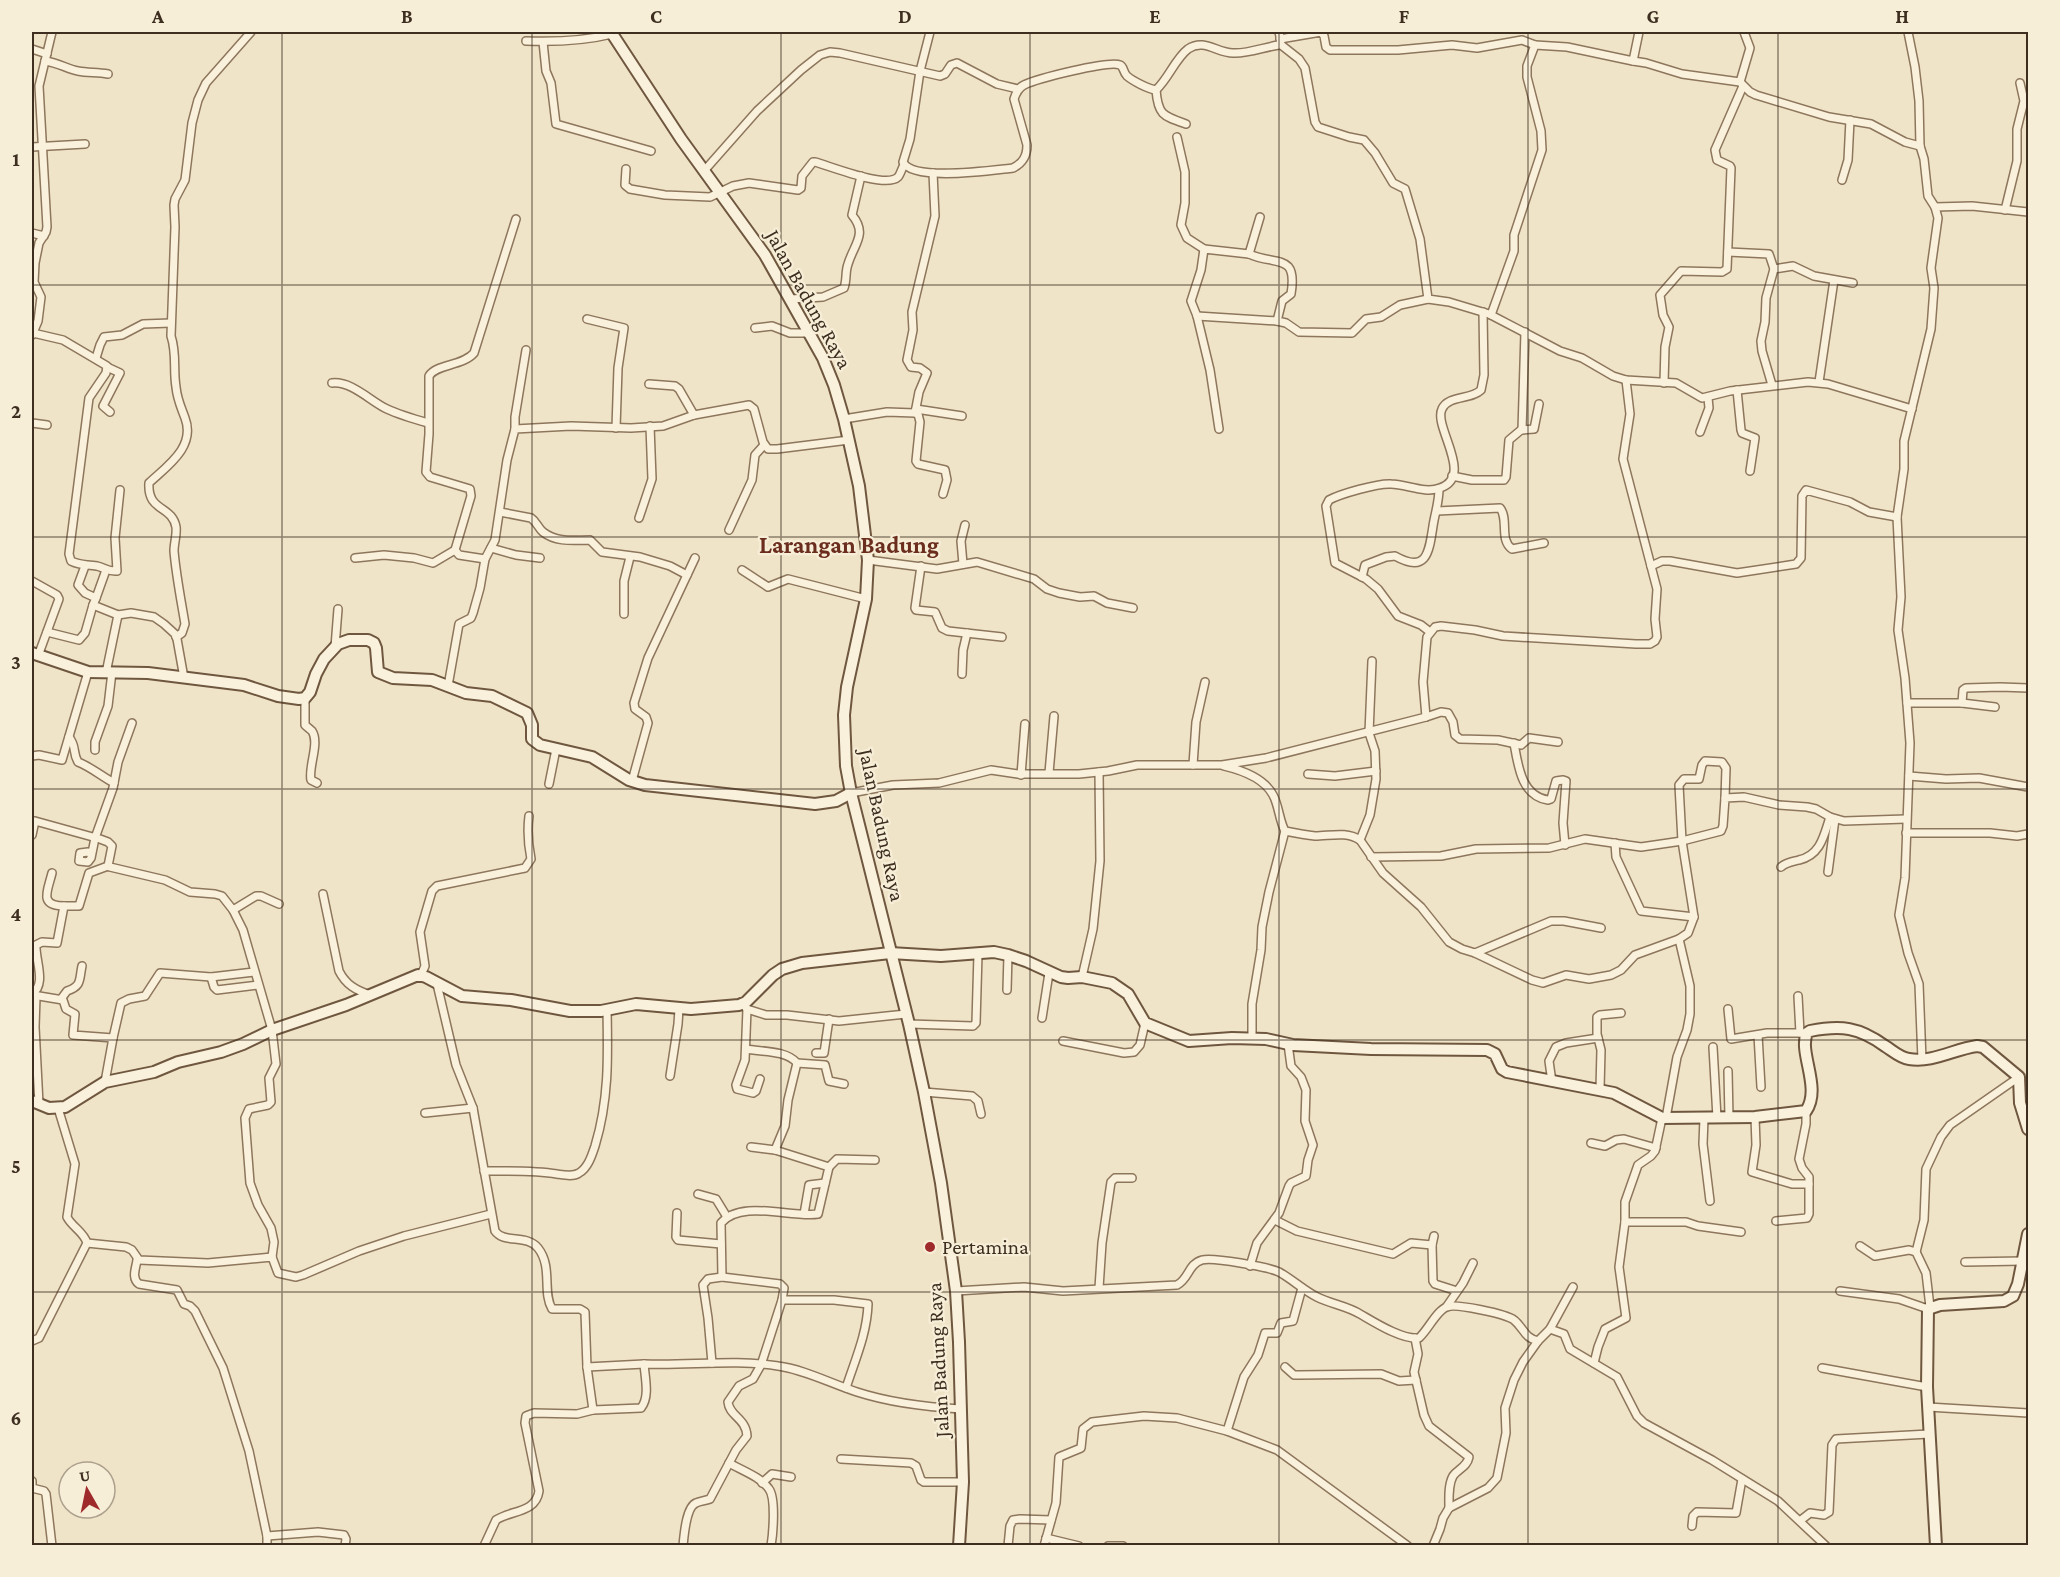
<svg xmlns="http://www.w3.org/2000/svg" width="2060" height="1577" font-family="'Crimson Pro',serif">
<style>
.lines{fill:none;stroke-linecap:round;stroke-linejoin:round}
.street-casing{stroke:#8d765c;stroke-width:10}
.secondary-casing{stroke:#6f573f;stroke-width:14}
.street{stroke:#faf1dc;stroke-width:7}
.secondary{stroke:#faf1dc;stroke-width:10}
.grid{fill:none;stroke:#3d2e20;stroke-width:1.5;stroke-opacity:0.55}
.poi-dot{fill:#9e2a2b;stroke:#f7eed8;stroke-width:2}
.labels{text-anchor:middle;stroke-width:4.5;stroke-linejoin:round;paint-order:stroke}
.street-label{font-size:21px;fill:#3d2e20;stroke:#f7eed8}
.poi-label{font-size:21px;fill:#3d2e20;stroke:#f7eed8;text-anchor:start}
.quarter-label{font-size:24px;font-weight:bold;fill:#6b2e1e;stroke:#f7eed8}
.neatline{fill:none;stroke:#3d2e20;stroke-width:2}
.grid-label{font-size:20px;text-anchor:middle;font-weight:bold;fill:#3d2e20}
</style>
<rect width="100%" height="100%" fill="#f0e4c8"/>
<g class="lines">
<defs>
<g id="street">
<path d="M930,32L920,71L910,139L903,162C913,182 993,170 1013,168C1023,163 1027,156 1027,145L1014,99C1016,93 1018,88 1024,85C1036,79 1109,60 1120,65C1124,67 1123,72 1127,76C1133,81 1148,89 1156,90C1169,78 1175,59 1188,49C1204,38 1217,53 1233,53C1248,54 1264,47 1279,45L1281,41L1279,32"/>
<polyline points="1908,32 1915,67 1919,101 1920,146 1924,159 1928,196 1935,207 1938,218 1931,268 1934,288 1931,329 1904,441 1904,469 1897,517 1901,597 1898,630 1905,678 1910,743 1905,878 1899,915 1908,953 1919,984 1922,1060"/>
<polyline points="1280,39 1321,32 1324,36 1326,47 1330,50 1398,50 1452,45 1477,48 1522,40 1535,45"/>
<path d="M526,41C555,42 584,41 612,34"/>
<polyline points="543,42 546,71 551,83 556,124 651,151"/>
<polyline points="1280,44 1299,59 1305,68 1315,122 1318,127 1349,137 1364,140 1375,153 1393,183 1405,189 1420,239 1428,299 1449,302 1489,314 1560,351 1582,358 1613,376 1626,380 1676,383 1702,398 1730,391 1808,382 1828,384 1912,409"/>
<polyline points="32,49 47,54"/>
<path d="M45,61C59,63 67,69 78,71C88,73 97,72 108,74"/>
<polyline points="1633,61 1646,63 1682,74 1740,82 1750,92 1756,95 1829,117 1871,124 1905,142 1920,146"/>
<polyline points="1740,82 1750,48 1744,32"/>
<path d="M1156,90C1158,115 1163,116 1186,124"/>
<polyline points="1177,137 1185,172 1185,203 1181,225 1187,238 1204,249"/>
<polyline points="32,147 85,144"/>
<path d="M626,169L625,185L630,189L665,195L710,197L733,186L749,183L798,190L801,188L802,176L813,162H815C830,166 886,189 898,177C900,175 902,168 904,165"/>
<polyline points="704,171 757,111 801,70 820,55 830,52 840,53 940,76 945,74 951,65 957,63 997,84 1018,89"/>
<polyline points="1842,180 1848,160 1850,120"/>
<polyline points="1935,207 1972,206 2028,212"/>
<polyline points="2005,210 2017,161 2017,129 2024,101 2020,83"/>
<polyline points="32,233 44,236"/>
<polyline points="1728,252 1769,254 1774,269"/>
<path d="M1249,254C1275,266 1298,252 1291,294L1282,301L1277,321"/>
<path d="M791,299L823,297L844,288C847,280 845,272 848,264C854,244 868,234 852,215L861,176"/>
<polyline points="1491,315 1514,251 1514,235 1542,150 1541,131 1527,77 1527,66 1535,45 1567,47 1633,61 1639,32"/>
<polyline points="1197,316 1277,321 1286,323 1299,332 1352,333 1366,319 1381,317 1400,305 1428,299"/>
<polyline points="587,319 624,328 618,368 616,428"/>
<polyline points="755,328 772,326 790,333 809,333"/>
<polyline points="1525,332 1522,430 1534,429 1539,404"/>
<path d="M33,333L63,340L107,366L106,373L89,398L69,554L71,561C81,566 87,564 97,566C105,568 109,572 117,571L115,538L120,490"/>
<polyline points="32,335 38,321 41,297 34,282 35,263 39,243 46,232 47,227 39,86 52,32"/>
<polyline points="96,358 100,345 104,337 122,335 143,324 171,323"/>
<polyline points="107,367 120,373 103,406 110,412"/>
<polyline points="1819,382 1834,280"/>
<path d="M332,383C352,381 370,401 387,409C400,415 414,419 428,423"/>
<polyline points="1664,383 1665,347 1669,327 1663,315 1660,295 1681,271 1722,272 1727,269 1731,168 1730,166 1717,160 1715,150 1743,86"/>
<polyline points="649,384 675,386 679,389 694,415"/>
<polyline points="1772,385 1762,351 1761,341 1765,322 1766,298 1774,269 1793,266 1814,276 1853,283"/>
<polyline points="1737,390 1741,430 1742,433 1755,438 1750,471"/>
<polyline points="916,409 962,416"/>
<polyline points="915,413 918,414 920,422 916,461 918,464 945,470 947,480 943,494"/>
<polyline points="844,419 887,412 915,413 919,392 927,373 920,368 911,367 907,360 913,330 912,312 935,216 933,173"/>
<polyline points="32,423 47,425"/>
<polyline points="515,429 515,417 526,350"/>
<polyline points="1219,429 1210,370 1197,316 1191,301 1201,270 1204,249 1249,254 1260,217"/>
<polyline points="1700,432 1709,408 1708,398"/>
<polyline points="1452,476 1472,480 1504,480 1506,477 1509,440 1521,430"/>
<path d="M1437,511L1500,508C1509,519 1499,540 1512,549L1544,543"/>
<path d="M500,512L531,518C537,522 538,528 543,532C557,543 575,540 590,540L602,552L640,557L670,566L687,575"/>
<polyline points="639,518 652,479 650,426"/>
<polyline points="729,530 752,480 755,455 764,445"/>
<polyline points="491,548 516,555 540,558"/>
<polyline points="355,558 384,555 414,558 433,563 455,550"/>
<path d="M485,559L459,555L455,550L471,496L470,489L430,477L426,472L429,434V376C436,364 463,366 474,353L516,219"/>
<polyline points="868,560 937,569 977,562 1034,579 1047,589 1059,593 1080,597 1094,596 1107,603 1133,608"/>
<polyline points="963,564 961,541 965,525"/>
<polyline points="85,566 78,585 85,593 96,598 93,605 118,615 131,613 154,617 164,624 175,634 177,639 184,678"/>
<polyline points="921,566 915,608 916,610 935,612 942,628 948,631 1002,637"/>
<polyline points="1651,566 1662,561 1670,561 1737,573 1796,564 1801,558 1802,496 1806,490 1850,502 1869,512 1897,517"/>
<polyline points="742,570 768,587 788,579 866,599"/>
<path d="M1362,577L1365,565L1386,557L1395,556C1427,574 1429,552 1433,526C1435,513 1439,502 1439,489"/>
<polyline points="32,581 57,595 59,599 38,656"/>
<polyline points="96,598 106,570"/>
<polyline points="624,614 624,581 630,557"/>
<polyline points="47,632 79,640 85,633 93,605"/>
<path d="M1430,632L1421,625L1398,616L1378,589L1366,579L1335,563L1326,506L1329,500C1340,494 1378,483 1391,484C1406,484 1425,494 1440,488C1475,476 1433,427 1442,409C1448,395 1471,400 1481,390L1484,375L1483,312"/>
<path d="M176,637L182,633L185,624C181,600 176,575 174,551C174,543 177,535 176,527C172,505 147,512 149,483C167,466 196,447 185,418C181,407 177,399 176,387C173,369 177,354 171,336L175,227L174,205L175,199L185,180L192,123L198,100L206,83L251,32"/>
<polyline points="335,647 338,609"/>
<polyline points="106,673 118,615"/>
<polyline points="962,674 963,650 967,633"/>
<polyline points="448,686 459,624 471,618 473,613 480,588 485,559 495,540 507,460 515,429 571,426 631,428 663,426 694,415 749,405 754,409 763,442 768,449 777,449 849,440"/>
<path d="M305,698V725C307,727 310,729 312,731C320,743 308,767 311,780L317,783"/>
<polyline points="1907,703 1962,703 1995,707"/>
<polyline points="1962,703 1963,690 1966,688 2000,687 2028,688"/>
<polyline points="1426,717 1441,712 1448,713 1453,722 1455,735 1460,739 1498,740 1521,745 1529,738 1558,742"/>
<path d="M69,737C77,747 72,752 78,762C91,767 101,776 114,783"/>
<path d="M1514,743C1518,765 1521,796 1548,800L1551,799L1556,781L1563,780L1566,781L1563,823L1565,845"/>
<polyline points="95,750 95,742 108,706 112,672"/>
<polyline points="32,756 39,755 62,760 88,672"/>
<polyline points="1193,765 1196,722 1205,682"/>
<path d="M1224,766C1241,770 1264,778 1273,795C1279,806 1279,820 1285,831C1295,833 1305,835 1315,836C1330,836 1346,831 1360,840L1383,873L1421,907L1449,942L1462,949L1475,953L1551,921H1564L1601,928"/>
<polyline points="1049,773 1054,716"/>
<polyline points="1308,774 1335,776 1376,771"/>
<polyline points="1021,775 1025,724"/>
<polyline points="1909,776 1946,779 1979,778 2028,787"/>
<polyline points="632,781 648,723 646,717 635,709 634,703 648,658 695,558"/>
<polyline points="549,784 556,749"/>
<polyline points="851,793 893,785 939,783 991,770 1018,774 1079,774 1108,771 1137,765 1222,765 1266,758 1426,717 1423,682 1427,637 1435,627 1441,626 1475,630 1503,636 1636,644 1650,644 1655,641 1657,637 1655,619 1657,589 1623,459 1630,414 1626,380"/>
<polyline points="1906,833 1990,833 2017,836 2028,834"/>
<polyline points="32,835 35,821 100,839 108,842 112,846 108,866 110,867 165,880 190,892 215,894 222,896 233,910 243,930 272,1030 276,1064 269,1078 271,1102 268,1105 249,1109 245,1118 250,1183 258,1205 271,1228 274,1242 272,1257"/>
<polyline points="1360,840 1370,815 1376,779 1375,751 1369,733 1372,661"/>
<polyline points="1615,843 1616,857 1641,911 1694,917"/>
<polyline points="91,854 88,852 80,853 79,861 88,862 91,858 95,838 113,788 118,762 132,723"/>
<polyline points="1371,857 1441,856 1476,849 1549,848 1585,839 1641,847 1682,841 1721,831 1723,826 1725,798 1744,797 1779,805 1807,807 1816,809 1830,817 1844,821 1906,819"/>
<path d="M1781,867C1787,862 1792,862 1799,860C1821,855 1824,835 1830,817"/>
<polyline points="1828,872 1835,819"/>
<path d="M52,873C48,890 38,906 64,906"/>
<path d="M323,894L339,971C346,985 356,990 370,995"/>
<polyline points="233,910 256,896 261,896 279,904"/>
<polyline points="1679,939 1688,933 1694,917 1682,841 1679,785 1684,779 1699,779 1702,765 1705,761 1722,762 1726,768 1725,798"/>
<polyline points="1475,953 1532,980 1543,983 1566,975 1589,979 1611,975 1621,970 1635,955 1679,939 1690,986 1690,1014 1687,1030 1677,1057 1666,1118"/>
<path d="M421,975L425,966L420,932L432,891L437,886L525,868L531,859C528,844 527,832 529,816"/>
<polyline points="211,977 214,987 217,990 258,985"/>
<polyline points="1082,977 1093,929 1100,861 1099,772"/>
<path d="M437,984L456,1065L473,1108L495,1231C504,1244 527,1234 538,1248C553,1267 542,1292 552,1309H580L585,1312L587,1367L593,1410"/>
<polyline points="1007,990 1008,955"/>
<path d="M32,994C47,984 35,960 36,945L42,942L57,943L64,906H79L89,873L108,866"/>
<polyline points="33,995 63,1000 66,1009 75,1014 73,1035 113,1038 105,1082"/>
<polyline points="1798,996 1800,1033"/>
<polyline points="36,997 35,1027 39,1104"/>
<path d="M61,999L67,991C82,986 79,980 82,966"/>
<polyline points="743,1004 747,1009 766,1015 787,1015 839,1021 906,1014"/>
<polyline points="747,1009 745,1060 736,1085 737,1089 753,1093 756,1091 760,1079"/>
<polyline points="1728,1009 1731,1039 1767,1033 1807,1033"/>
<polyline points="1042,1018 1049,973"/>
<polyline points="909,1024 973,1026 976,1023 978,954"/>
<polyline points="1758,1035 1761,1087"/>
<polyline points="113,1038 121,1003 129,999 145,996 160,973 211,977 254,972"/>
<polyline points="1252,1039 1252,1004 1261,950 1262,927 1269,892 1285,831"/>
<polyline points="1063,1041 1124,1053 1134,1052 1140,1045 1145,1023"/>
<polyline points="1713,1047 1717,1118"/>
<path d="M746,1049C762,1052 786,1050 797,1063L788,1100L785,1126L775,1150"/>
<polyline points="816,1053 824,1053 829,1019"/>
<polyline points="797,1063 825,1065 829,1081 844,1084"/>
<polyline points="1728,1071 1729,1118"/>
<polyline points="670,1076 678,1024 679,1009"/>
<polyline points="1552,1082 1549,1061 1556,1047 1566,1043 1598,1038"/>
<polyline points="1600,1089 1601,1050 1597,1034 1597,1017 1600,1015 1621,1013"/>
<polyline points="924,1092 972,1096 978,1101 981,1114"/>
<polyline points="425,1113 473,1108"/>
<polyline points="1755,1117 1756,1145 1752,1172 1792,1184 1809,1184"/>
<polyline points="1704,1118 1703,1144 1710,1201"/>
<polyline points="1591,1143 1605,1146 1616,1140 1624,1139 1656,1148"/>
<polyline points="829,1167 837,1159 875,1160"/>
<path d="M484,1171C508,1171 533,1170 557,1174C564,1175 573,1177 579,1173C588,1168 592,1155 595,1146C609,1100 608,1057 607,1010"/>
<polyline points="698,1194 716,1199 727,1217"/>
<polyline points="677,1213 676,1237 678,1240 721,1244"/>
<polyline points="804,1214 809,1185 825,1183"/>
<polyline points="1275,1220 1297,1231 1393,1254 1411,1243 1432,1245"/>
<polyline points="1776,1221 1807,1218 1809,1214 1809,1177 1802,1168 1799,1159 1806,1124 1806,1111"/>
<polyline points="1625,1222 1686,1222 1698,1226 1741,1232"/>
<polyline points="1434,1236 1432,1245 1433,1281 1435,1284 1457,1291"/>
<polyline points="87,1243 126,1247 132,1250 139,1260 208,1263 272,1257 278,1273 296,1277 303,1275 359,1251 404,1236 491,1214"/>
<polyline points="1860,1246 1875,1256 1909,1250 1916,1252 1926,1273 1930,1307"/>
<polyline points="1916,1252 1924,1220 1926,1169 1941,1137 1950,1125 2019,1077"/>
<path d="M137,1260C136,1268 131,1278 139,1284L177,1290L184,1304L190,1306L195,1311L223,1368L249,1451L267,1536V1546"/>
<polyline points="1965,1262 2023,1261"/>
<polyline points="1250,1266 1257,1243 1279,1213 1289,1186 1291,1183 1306,1176 1308,1160 1313,1145 1305,1121 1306,1090 1301,1077 1291,1066 1288,1044"/>
<path d="M722,1277L780,1284L784,1288L782,1300H834L868,1304C867,1334 855,1360 846,1388"/>
<polyline points="1099,1288 1102,1243 1111,1182 1115,1178 1132,1178"/>
<path d="M956,1291L1024,1287L1063,1291L1177,1285C1189,1279 1188,1264 1202,1260C1213,1257 1268,1267 1279,1272C1292,1279 1303,1290 1317,1297C1331,1304 1347,1306 1360,1314C1374,1322 1402,1340 1419,1338C1428,1330 1437,1310 1447,1307C1455,1303 1506,1314 1514,1320C1524,1328 1524,1338 1538,1341"/>
<polyline points="1840,1291 1899,1299 1928,1309"/>
<polyline points="1447,1306 1463,1283 1473,1263"/>
<polyline points="1550,1329 1564,1334 1570,1349 1617,1377 1637,1416 1644,1423 1712,1460 1778,1501 1826,1546"/>
<path d="M1415,1338L1418,1354L1414,1372L1424,1415L1429,1426L1469,1457C1467,1467 1458,1469 1453,1476C1448,1485 1449,1498 1449,1508"/>
<path d="M32,1341L39,1338L87,1243C84,1232 72,1227 67,1217L75,1164L58,1108"/>
<path d="M712,1363L708,1318L703,1285L708,1279L722,1277L721,1223C741,1199 791,1218 818,1214L829,1167L775,1150L751,1147"/>
<polyline points="1594,1363 1598,1347 1605,1329 1626,1318 1619,1267 1625,1222 1625,1202 1638,1165 1651,1156 1655,1151 1662,1118"/>
<polyline points="587,1367 644,1364"/>
<polyline points="1285,1367 1294,1375 1299,1375 1381,1374 1399,1381 1416,1380"/>
<polyline points="1822,1368 1927,1387"/>
<polyline points="1928,1407 2028,1413"/>
<polyline points="1227,1431 1244,1377 1258,1355 1265,1333 1277,1333 1281,1323 1293,1321 1302,1288"/>
<polyline points="841,1459 911,1463 916,1466 921,1480 924,1482 963,1482"/>
<path d="M729,1463C741,1470 761,1477 769,1489C776,1498 773,1534 771,1546"/>
<polyline points="32,1481 32,1488 44,1491 46,1494 52,1546"/>
<polyline points="762,1483 772,1474 791,1477"/>
<polyline points="1801,1520 1810,1513 1824,1515 1829,1512 1832,1445 1836,1439 1929,1434"/>
<polyline points="1692,1526 1693,1516 1697,1512 1736,1513 1742,1479"/>
<polyline points="267,1536 318,1532 344,1535 346,1539 345,1546"/>
<polyline points="1046,1538 1079,1546"/>
<path d="M484,1546L496,1520C511,1510 536,1513 539,1491L525,1423L526,1416L534,1413L577,1414L593,1410L641,1408C650,1397 645,1378 644,1364C688,1366 734,1359 778,1366C803,1369 832,1384 857,1392C891,1403 926,1407 961,1409"/>
<path d="M683,1546C684,1536 686,1507 696,1503C700,1501 705,1501 710,1499L736,1450L747,1436C746,1418 729,1416 728,1402L739,1386L753,1379L761,1365L782,1300"/>
<polyline points="1008,1546 1010,1526 1013,1520 1020,1519 1051,1520"/>
<polyline points="1044,1546 1056,1503 1059,1457 1081,1448 1083,1429 1092,1422 1144,1416 1177,1418 1227,1431 1277,1450 1408,1546"/>
<polyline points="1108,1546 1123,1546"/>
<polyline points="1433,1546 1440,1529 1443,1518 1449,1508 1488,1488 1497,1478 1506,1433 1505,1408 1514,1380 1523,1362 1538,1341 1550,1329 1573,1287"/>
</g>
<g id="secondary">
<polyline points="611,32 681,139 765,255 823,358 834,385 844,419 859,486 868,560 866,599 847,687 844,715 846,766 851,793 909,1024 924,1092 941,1183 956,1291 959,1342 963,1482 959,1546"/>
<polyline points="32,653 88,672 148,673 244,685 278,696 299,699 305,698 310,692 316,674 324,659 338,644 349,640 368,640 374,643 376,648 378,672 393,678 432,680 466,693 492,696 527,713 532,725 532,739 540,745 592,757 629,780 645,785 815,804 836,801 851,793"/>
<path d="M32,1101L49,1108L65,1107L105,1082L154,1072L178,1062L221,1052L243,1044L272,1030L346,1005L418,975L426,977L462,996L511,1000L570,1011H601L636,1004L691,1009L739,1005L746,1002L773,975L782,969L802,963L890,953L941,956L994,952L1008,955L1026,961L1061,977L1068,978L1082,977L1112,983L1128,994L1145,1023L1189,1041L1232,1038L1266,1039L1293,1045L1371,1049L1487,1050L1495,1054L1502,1069L1507,1072L1614,1093L1662,1118L1755,1117L1806,1111C1822,1088 1798,1052 1807,1033L1810,1031C1841,1025 1859,1027 1885,1046C1893,1051 1900,1058 1909,1059C1933,1063 1954,1049 1977,1046L1983,1047L2019,1077L2020,1103L2028,1129"/>
<polyline points="1936,1546 1927,1387 1928,1309 1940,1305 2004,1301 2013,1296 2018,1284 2028,1234"/>
</g>
</defs>
<!-- street casing -->
<use href="#street" class="street-casing"/>
<!-- secondary casing -->
<use href="#secondary" class="secondary-casing"/>
<!-- street -->
<use href="#street" class="street"/>
<!-- secondary -->
<use href="#secondary" class="secondary"/>
</g>
<!-- grid -->
<path class="grid" d="M282,32V1546M532,32V1546M781,32V1546M1030,32V1546M1279,32V1546M1528,32V1546M1778,32V1546M32,285H2028M32,537H2028M32,789H2028M32,1040H2028M32,1292H2028"/>
<!-- markers -->
<circle class="poi-dot" cx="930" cy="1247" r="6"/>
<g class="labels">
<!-- street labels -->
<g class="street-label">
<text transform="translate(809 299) rotate(61)" y="7">Jalan Badung Raya</text>
<text transform="translate(882 825) rotate(78)" y="7">Jalan Badung Raya</text>
<text transform="translate(938 1360) rotate(-93)" y="7">Jalan Badung Raya</text>
</g>
<!-- poi labels -->
<g class="poi-label">
<text x="942" y="1254">Pertamina</text>
</g>
<!-- quarter labels -->
<g class="quarter-label">
<text x="849" y="553">Larangan Badung</text>
</g>
</g>
<!-- border -->
<rect width="2060" height="1577" fill="none" stroke="#f7eed8" stroke-width="66"/>
<!-- north arrow -->
<g transform="translate(87 1490) rotate(351)"><circle r="28" fill="#f7eed8" stroke="#ada18e" stroke-width="1.5"/>
<path d="M0-4.5L10 22L0 15L-10 22Z" fill="#9e2a2b"/>
<text y="-9" font-size="16" font-weight="bold" text-anchor="middle" fill="#3d2e20">U</text>
</g>
<rect x="33" y="33" width="1994" height="1511" class="neatline"/>
<g class="grid-label">
<text x="158" y="23">A</text>
<text x="407" y="23">B</text>
<text x="656" y="23">C</text>
<text x="905" y="23">D</text>
<text x="1155" y="23">E</text>
<text x="1404" y="23">F</text>
<text x="1653" y="23">G</text>
<text x="1902" y="23">H</text>
<text x="16" y="166">1</text>
<text x="16" y="418">2</text>
<text x="16" y="669">3</text>
<text x="16" y="921">4</text>
<text x="16" y="1173">5</text>
<text x="16" y="1425">6</text>
</g>
</svg>
